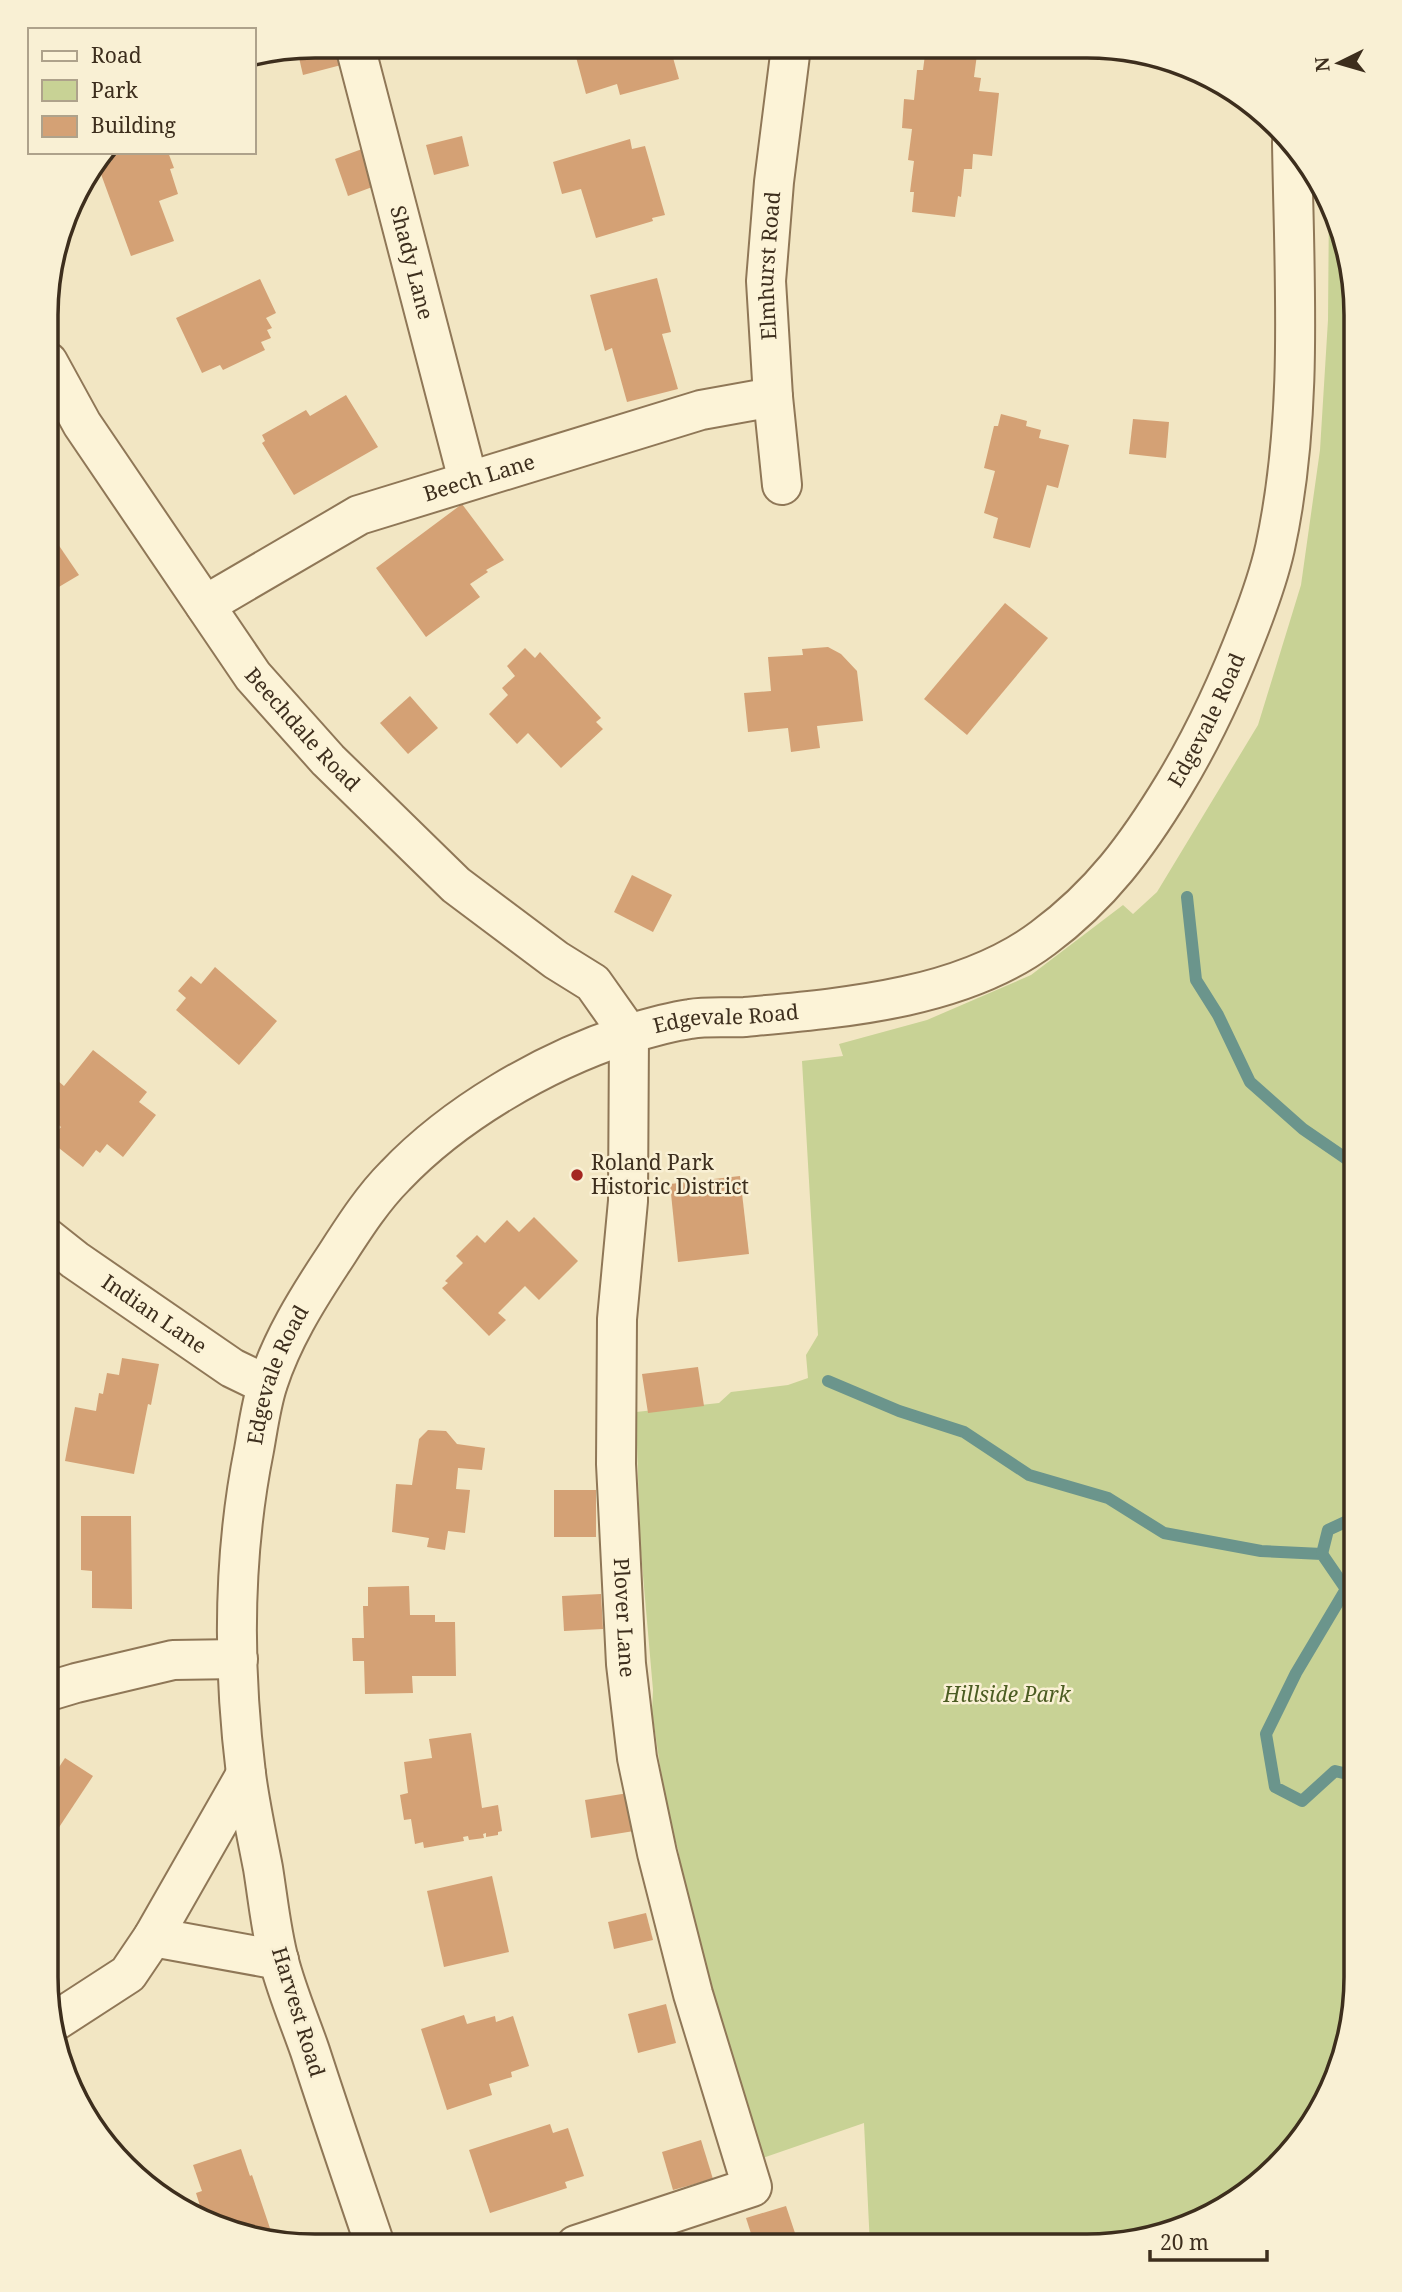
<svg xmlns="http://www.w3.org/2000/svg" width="1402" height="2292" font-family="'Noto Serif',serif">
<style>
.green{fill:#c8d295}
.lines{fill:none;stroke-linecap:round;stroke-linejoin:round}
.stream{stroke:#6b958c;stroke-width:12}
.building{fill:#d4a175}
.minor-casing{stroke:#8f7757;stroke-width:42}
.minor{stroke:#fcf3d7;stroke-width:38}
.poi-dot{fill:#a42621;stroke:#f9f0d4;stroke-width:2.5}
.labels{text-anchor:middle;stroke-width:5;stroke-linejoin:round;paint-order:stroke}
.street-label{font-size:21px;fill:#3d2e1d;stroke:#f9f0d4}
.poi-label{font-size:21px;fill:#3d2e1d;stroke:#f9f0d4;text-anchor:start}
.park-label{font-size:21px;font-style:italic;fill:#4b5c22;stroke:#f9f0d4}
.rim{fill:none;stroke:#3d2e1d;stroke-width:3.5}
</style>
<rect width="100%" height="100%" fill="#f2e6c3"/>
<!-- green -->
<polygon class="green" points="1329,200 1336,212 1356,315 1356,1995 1342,2064 1301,2141 1251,2191 1190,2226 1087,2246 870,2246 864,2123 754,2161 689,1912 678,1849 667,1814 652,1711 653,1690 640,1541 636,1412 719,1403 731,1392 788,1385 808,1378 806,1355 818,1335 802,1061 843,1056 839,1044 927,1020 1031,975 1123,905 1133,914 1157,892 1258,725 1301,585 1320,450 1328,320"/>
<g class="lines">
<!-- stream -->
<g class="stream">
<polyline points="1187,897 1196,980 1218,1015 1250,1082 1303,1129 1354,1164 1356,1169"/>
<polyline points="828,1381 899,1411 964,1432 1029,1475 1108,1498 1164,1533 1261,1551 1322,1554 1346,1589 1296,1673 1266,1734 1275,1787 1302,1801 1335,1771 1356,1776"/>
<polyline points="1322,1554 1328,1530 1356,1517"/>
</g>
</g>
<!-- building -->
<g class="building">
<polygon points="315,46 340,46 345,64 303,75 297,49"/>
<polygon points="573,46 670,47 679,79 620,95 617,84 586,94"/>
<polygon points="926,47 978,47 974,77 981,78 979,91 999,93 992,156 973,154 972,169 964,169 961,197 958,196 955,217 912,212 914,192 910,192 914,161 908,160 912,129 902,128 904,99 914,100 917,70 923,70"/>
<polygon points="462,136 469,166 434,175 426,145"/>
<polygon points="630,139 632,149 645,146 665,215 652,218 653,221 596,238 581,189 562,194 553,162"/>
<polygon points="362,149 375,186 348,196 335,159"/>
<polygon points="108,152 168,152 174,168 170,169 178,194 159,201 174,241 131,256 98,166 112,161"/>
<polygon points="657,278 671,332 662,334 678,389 627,402 612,348 605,351 590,295"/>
<polygon points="260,279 276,313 266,318 272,328 267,330 271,338 261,342 265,350 223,370 220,365 202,373 176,318"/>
<polygon points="346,395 378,447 294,495 262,443 265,441 262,435 306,410 310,416"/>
<polygon points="1001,414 1027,421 1026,426 1041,430 1039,438 1069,445 1058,488 1047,485 1030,548 993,538 998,518 984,513 995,471 984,468 994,426 998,426"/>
<polygon points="1133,419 1169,422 1166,458 1129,454"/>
<polygon points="462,504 504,560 486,570 488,572 470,584 480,597 426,637 376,568"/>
<polygon points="47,528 79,575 47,594"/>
<polygon points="1005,603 1048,638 967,735 924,699"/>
<polygon points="828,647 841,654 857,671 863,721 817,726 820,748 791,752 788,728 748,732 744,693 771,691 768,657 803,655 802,649"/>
<polygon points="525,648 535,658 540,652 601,718 596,722 603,729 561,768 528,733 517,744 489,714 508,695 502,688 515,676 507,666"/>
<polygon points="410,696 438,728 408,754 380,723"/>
<polygon points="632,875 672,895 653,932 614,912"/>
<polygon points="215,967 277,1021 239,1065 176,1010 186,998 178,991 191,976 201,984"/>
<polygon points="93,1050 147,1092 139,1102 156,1115 123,1157 107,1144 100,1153 96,1150 83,1167 50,1141 61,1127 47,1115 47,1096 58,1081 64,1086"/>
<polygon points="740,1176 749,1254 678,1262 670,1184"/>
<polygon points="534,1217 578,1261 539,1300 525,1286 498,1313 506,1320 489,1336 442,1288 448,1283 445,1281 463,1263 456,1256 477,1235 485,1243 507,1220 519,1232"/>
<polygon points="122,1358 159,1364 151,1405 148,1404 134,1474 65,1461 75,1407 96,1411 99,1393 103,1394 107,1373 119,1375"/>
<polygon points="698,1367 704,1406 648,1413 642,1374"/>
<polygon points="428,1430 446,1431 457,1444 485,1448 482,1470 458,1468 456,1489 470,1490 465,1533 448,1531 445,1550 427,1547 429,1538 392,1532 396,1484 412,1485 419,1439"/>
<rect x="554" y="1490" width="42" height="47"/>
<polygon points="81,1516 131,1516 132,1609 92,1608 92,1571 81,1570"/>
<polygon points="409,1586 410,1615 435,1615 435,1622 455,1622 456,1676 412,1676 413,1693 365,1694 364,1661 353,1661 352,1638 364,1638 363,1606 368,1606 368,1587"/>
<polygon points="601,1594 603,1629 564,1631 562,1596"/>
<polygon points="471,1733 482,1808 498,1805 502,1831 498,1832 498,1835 486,1837 486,1833 483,1834 484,1838 469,1840 468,1836 463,1837 464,1841 424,1848 423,1842 415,1844 411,1819 404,1820 400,1795 408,1793 404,1762 432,1758 429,1739"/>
<polygon points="65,1758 93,1776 46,1847 46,1787"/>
<polygon points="628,1793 634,1831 591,1838 585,1800"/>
<polygon points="492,1876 509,1952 444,1967 427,1891"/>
<polygon points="646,1913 653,1940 614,1949 608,1922"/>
<polygon points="666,2004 676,2043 638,2053 628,2014"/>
<polygon points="464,2015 467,2024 495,2016 496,2022 513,2016 529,2066 511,2072 512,2077 489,2084 492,2095 447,2110 421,2029"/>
<polygon points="550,2124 553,2133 568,2128 584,2176 565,2182 567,2188 490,2213 469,2150"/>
<polygon points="701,2140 713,2179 673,2190 662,2152"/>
<polygon points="241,2149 250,2176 252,2175 275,2243 212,2226 205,2222 196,2193 202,2191 193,2165"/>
<polygon points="786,2206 798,2242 787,2246 755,2246 746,2218"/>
</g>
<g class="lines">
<defs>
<g id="minor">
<path id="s1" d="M355,46L468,480"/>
<path id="s2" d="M48,362L82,424L253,676L328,760L456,885L556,960L593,983L629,1034L628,1201L617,1319L616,1464L626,1664L637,1758L657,1853L693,1994L752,2187L576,2245"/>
<path id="s3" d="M782,485L773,397L766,281L774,182L791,47"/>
<path id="s4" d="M205,605L359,515L701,410L773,397"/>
<path id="s5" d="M46,1237L75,1260L232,1368L267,1385"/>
<polyline points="46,1692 76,1683 173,1660 238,1659"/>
<polyline points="153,1937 279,1960"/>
<polyline points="54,2022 128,1974 153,1937 246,1774"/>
<path id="s6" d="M375,2245C353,2180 331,2116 310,2051C300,2022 287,1992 279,1961C271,1931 268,1899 263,1868C257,1837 250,1805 246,1774C233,1668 233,1555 254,1450C258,1428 261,1404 268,1383C282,1340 306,1301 331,1263C350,1234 370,1201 395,1176C454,1114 543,1062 625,1035C645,1029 669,1022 690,1019C708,1016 727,1018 745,1017C843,1008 962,999 1043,938C1101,895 1137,846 1174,785C1205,734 1229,681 1250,626C1260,600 1269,575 1275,548C1304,415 1294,277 1292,142"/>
</g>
</defs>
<!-- minor casing -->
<use href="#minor" class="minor-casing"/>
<!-- minor -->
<use href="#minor" class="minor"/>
</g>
<!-- markers -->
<circle class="poi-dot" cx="577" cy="1175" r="7"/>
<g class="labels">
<!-- street labels -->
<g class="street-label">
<text dy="7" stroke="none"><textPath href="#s1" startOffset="224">Shady Lane</textPath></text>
<text dy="7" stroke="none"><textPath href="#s3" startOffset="220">Elmhurst Road</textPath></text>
<text dy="7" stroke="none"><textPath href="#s4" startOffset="304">Beech Lane</textPath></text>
<text dy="7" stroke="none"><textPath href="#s6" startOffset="2110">Edgevale Road</textPath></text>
<text dy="7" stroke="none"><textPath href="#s2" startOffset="448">Beechdale Road</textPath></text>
<text dy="7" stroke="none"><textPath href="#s6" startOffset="1503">Edgevale Road</textPath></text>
<text dy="7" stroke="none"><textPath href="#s5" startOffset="133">Indian Lane</textPath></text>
<text dy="7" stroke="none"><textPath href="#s6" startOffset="894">Edgevale Road</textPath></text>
<text dy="7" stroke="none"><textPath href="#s2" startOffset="1482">Plover Lane</textPath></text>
<text transform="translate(298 2012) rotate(73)" y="7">Harvest Road</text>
</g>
<!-- poi labels -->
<g class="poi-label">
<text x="591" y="1170">Roland Park<tspan x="591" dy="24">Historic District</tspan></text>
</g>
<!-- park labels -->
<g class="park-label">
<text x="1007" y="1702">Hillside Park</text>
</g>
</g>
<!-- crop -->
<path d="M0 0H1402V2292H0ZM315 58H1087A257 257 0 0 1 1344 315V1977A257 257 0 0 1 1087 2234H315A257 257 0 0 1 58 1977V315A257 257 0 0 1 315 58Z" fill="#f9f0d4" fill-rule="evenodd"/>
<path class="rim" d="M315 58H1087A257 257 0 0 1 1344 315V1977A257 257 0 0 1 1087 2234H315A257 257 0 0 1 58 1977V315A257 257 0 0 1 315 58Z"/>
<!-- legend -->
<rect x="28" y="28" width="228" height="126" fill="#f9f0d4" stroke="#aea28b" stroke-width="2"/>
<rect x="42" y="51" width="35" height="10" fill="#fcf3d7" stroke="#aea28b" stroke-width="2"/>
<text x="91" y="63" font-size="21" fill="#3d2e1d">Road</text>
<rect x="42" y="80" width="35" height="21" fill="#c8d295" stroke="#aea28b" stroke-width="2"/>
<text x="91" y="98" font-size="21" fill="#3d2e1d">Park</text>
<rect x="42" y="116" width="35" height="21" fill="#d4a175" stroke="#aea28b" stroke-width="2"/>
<text x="91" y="133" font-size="21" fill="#3d2e1d">Building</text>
<!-- north arrow -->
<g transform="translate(1339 63) rotate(265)" stroke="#f9f0d4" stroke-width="5" paint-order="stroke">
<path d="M0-5L12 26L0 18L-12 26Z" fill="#3d2e1d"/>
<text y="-10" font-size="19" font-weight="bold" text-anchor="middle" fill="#3d2e1d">N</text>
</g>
<!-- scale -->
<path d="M1150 2250v10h117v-10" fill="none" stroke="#3d2e1d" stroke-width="3.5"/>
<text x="1160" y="2250" font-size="21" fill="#3d2e1d" stroke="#f9f0d4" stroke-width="5" paint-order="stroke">20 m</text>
</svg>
